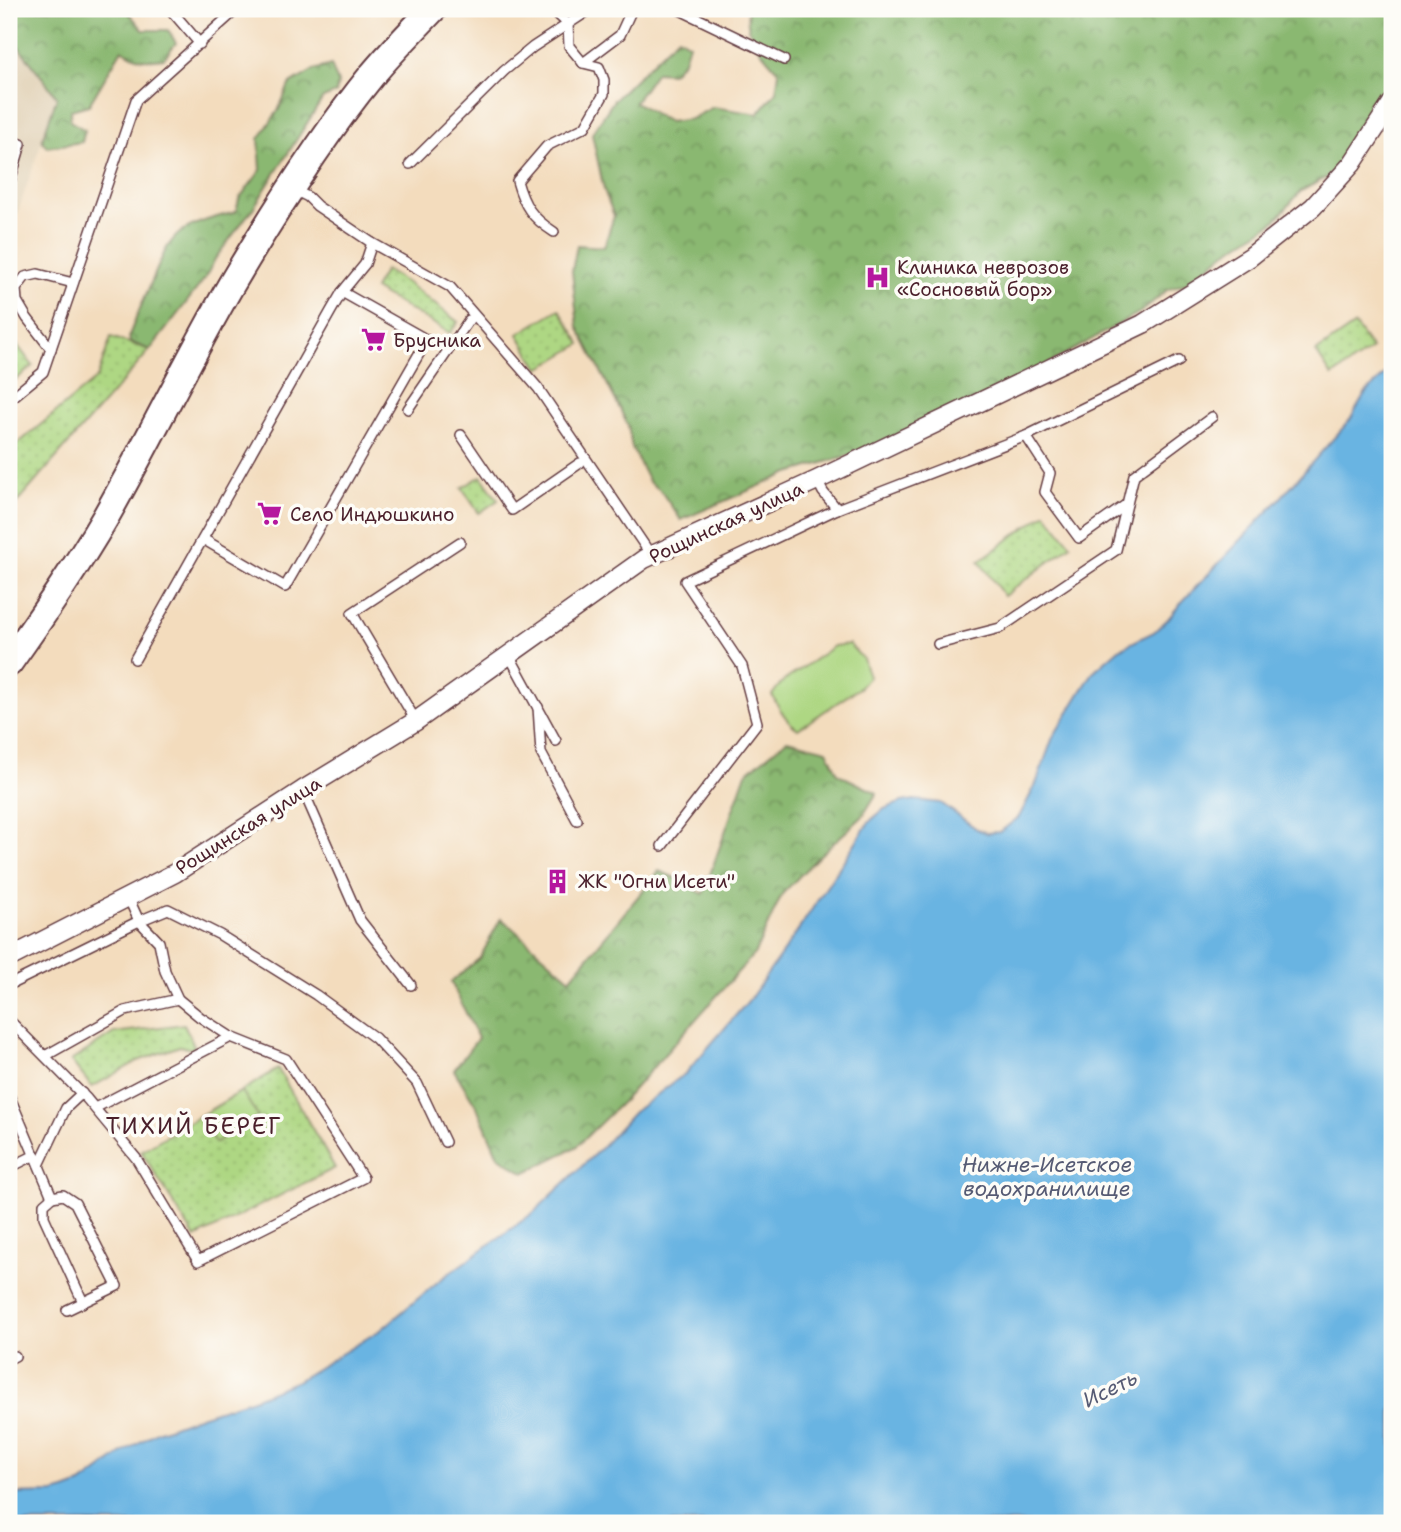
<svg xmlns="http://www.w3.org/2000/svg" width="1401" height="1532" font-family="'Shantell Sans',sans-serif">
<style>
.built{fill:#dfceb1}
.grass{fill:url(#grass-dots);stroke:#7c7b57;stroke-width:2}
.forest{fill:url(#forest-crowns);stroke:#6a6c4e;stroke-width:2}
.garden{fill:#aed783;stroke:#7c7b57;stroke-width:2}
.water{fill:#69b4e2;stroke:#5a6a86;stroke-width:2}
.lines{fill:none;stroke-linecap:round;stroke-linejoin:round}
.lane-casing{stroke:#633b41;stroke-width:12}
.street-casing{stroke:#633b41;stroke-width:21}
.secondary-casing{stroke:#633b41;stroke-width:30}
.lane{stroke:#fff;stroke-width:9}
.street{stroke:#fff;stroke-width:18}
.secondary{stroke:#fff;stroke-width:26}
.labels{text-anchor:middle;stroke-width:7;stroke-linejoin:round;paint-order:stroke}
.poi-label{font-size:19px;fill:#4a1f2b;stroke:#fdfcf7;text-anchor:start}
.street-label{font-size:19px;fill:#4a1f2b;stroke:#fdfcf7}
.water-label{font-size:21px;font-style:italic;fill:#565b74;stroke:#fdfcf7}
.quarter-label{font-size:23px;letter-spacing:2px;fill:#4a1f2b;stroke:#fdfcf7}
</style>
<defs>
<pattern id="grass-dots" width="8" height="8" patternUnits="userSpaceOnUse" patternTransform="scale(1.75)"><rect width="8" height="8" fill="#aed783"/><path d="M2 2h.1M6 6h.1" fill="none" stroke="#97b871" stroke-width="1.8" stroke-linecap="round"/></pattern>
<pattern id="forest-crowns" width="20" height="18" patternUnits="userSpaceOnUse" patternTransform="scale(1.75)"><rect width="20" height="18" fill="#8ab871"/><path d="M2 6a3 3 0 1 1 6 0M12 15a3 3 0 1 1 6 0" fill="none" stroke="#73955d"/></pattern>
</defs>
<rect width="100%" height="100%" fill="#fdfcf7"/>
<filter id="ink" filterUnits="userSpaceOnUse"><feTurbulence type="fractalNoise" baseFrequency=".0143" numOctaves="2"/><feDisplacementMap in="SourceGraphic" scale="14" xChannelSelector="R" yChannelSelector="G"/><feConvolveMatrix kernelMatrix="1 2 1 2 8 2 1 2 1" color-interpolation-filters="sRGB"/></filter>
<filter id="wash" filterUnits="userSpaceOnUse"><feTurbulence type="fractalNoise" baseFrequency=".00686" numOctaves="4" result="noise"/><feDisplacementMap in="SourceGraphic" scale="28" xChannelSelector="R" yChannelSelector="G"/><feGaussianBlur stdDeviation="1.57" result="paint"/><feColorMatrix in="noise" values="0 0 0 0 0 0 0 0 0 0 0 0 0 0 0 0 0 1.4 0 .05"/><feComposite in="paint" operator="in"/></filter>
<g filter="url(#wash)">
<rect width="100%" height="100%" fill="#f3dcbd"/>
<!-- built -->
<polygon class="built" points="9,34 57,97 9,238"/>
<!-- grass -->
<g class="grass">
<polygon points="385,270 407,283 458,322 450,333 374,289"/>
<polygon points="559,309 581,344 539,369 518,334"/>
<polygon points="1355,325 1372,349 1332,376 1316,352"/>
<polygon points="9,334 33,366 9,385"/>
<polygon points="111,337 150,350 9,512 9,451 97,378"/>
<polygon points="481,476 498,500 479,513 462,488"/>
<polygon points="1046,513 1071,545 1004,596 979,561"/>
<polygon points="184,1024 196,1050 180,1046 138,1061 92,1087 71,1061 114,1033"/>
<polygon points="278,1069 335,1168 195,1238 141,1151"/>
</g>
<!-- forest -->
<g class="forest">
<path d="M9,9H126L143,30H168L176,43L164,58C143,61 139,60 122,49L89,105L71,110L70,121L85,130L82,142L47,147L42,140L57,97L9,34Z"/>
<path d="M748,9H1392V86L1353,150L1335,173L1301,191L1274,222L1225,253L1190,282L1167,290L1142,311L1030,374L891,443L789,473L681,520L660,490L649,482L632,448L628,426L620,409L578,327L572,271L577,245L604,247L614,216L604,190L592,134L614,100L678,37L689,44L684,60L672,73L656,72L635,102L669,122L691,119L713,107L758,114L776,92L779,72C762,53 744,37 748,9Z"/>
<path d="M331,65L338,83L336,93L323,98L250,213L247,216L215,259L206,277L150,350L130,342L129,336C136,317 144,299 152,281C160,263 166,241 184,230C199,221 219,216 236,212L239,199L261,170L259,139L279,109L289,85L314,70Z"/>
<polygon points="787,740 827,750 838,774 877,793 862,817 819,856 782,894 755,953 624,1100 576,1147 524,1173 498,1156 477,1107 454,1070 478,1038 451,982 480,958 501,918 570,979 659,871 678,879 703,894 746,773"/>
</g>
<!-- garden -->
<g class="garden">
<path d="M849,644L863,659L869,677L859,688L798,729C786,721 779,708 772,695L781,683L834,646Z"/>
<polygon points="242,1091 258,1117 215,1143 199,1117"/>
</g>
<!-- water -->
<polygon class="water" points="1392,368 1392,1523 9,1523 9,1494 54,1493 65,1490 81,1484 125,1451 157,1432 200,1416 253,1399 295,1382 382,1329 440,1280 533,1213 600,1149 634,1112 686,1073 750,999 799,929 869,822 884,809 902,802 914,800 941,803 977,829 987,833 1000,832 1019,817 1036,784 1053,737 1094,671 1119,649 1154,632 1168,619 1181,603 1277,502 1350,420 1365,394"/>
</g>
<g filter="url(#ink)">
<g class="lines">
<defs>
<g id="lane">
<polyline points="170,9 200,44"/>
<path d="M552,9L568,24L569,46L583,63L599,67L604,80V94L585,127L547,146L517,181C524,206 532,218 554,232"/>
<polyline points="678,9 784,60"/>
<polyline points="583,63 620,35 632,9"/>
<polyline points="9,140 21,144 9,185"/>
<polyline points="410,164 504,71 533,47 591,9"/>
<polyline points="294,190 308,197 317,206 372,243 450,287 538,388 651,555"/>
<polyline points="51,349 27,318 17,301 16,289 25,277 38,274 73,283"/>
<polyline points="9,400 43,372 136,100 237,9"/>
<polyline points="408,409 469,320"/>
<polyline points="461,435 512,510 580,463"/>
<polyline points="1026,436 1050,473 1045,492 1079,538 1127,504"/>
<polyline points="817,480 823,492 837,509"/>
<polyline points="203,539 285,587 427,340 342,292"/>
<polyline points="938,644 1000,628 1116,550 1134,475 1212,417"/>
<polyline points="509,655 556,741"/>
<polyline points="135,659 331,311 342,292 365,264 372,243"/>
<polyline points="538,707 541,753 577,820"/>
<polyline points="416,721 352,613 460,542"/>
<polyline points="303,790 360,920 411,985"/>
<polyline points="662,846 757,723 742,666 685,581 837,509 1026,436 1179,361"/>
<polyline points="9,985 139,921 168,909 220,935 316,995 375,1038 417,1083 445,1142"/>
<polyline points="9,1020 87,1099 136,1158 198,1261 363,1178 286,1059 231,1037 200,1017 178,999 165,971 159,942 139,921 128,897"/>
<polyline points="45,1056 125,1011 178,999"/>
<polyline points="9,1095 52,1197 63,1195 75,1203 117,1286 67,1310"/>
<polyline points="95,1108 231,1037"/>
<polyline points="39,1165 66,1108 82,1093"/>
<polyline points="9,1168 35,1155"/>
<polyline points="52,1197 44,1204 44,1217 83,1302"/>
<polyline points="9,1359 15,1356"/>
</g>
<polyline id="street" points="9,958 175,873 303,790 416,721 644,559 817,480 1143,324 1250,257 1313,207 1352,164 1392,103"/>
<path id="secondary" d="M9,663C42,616 76,568 105,518C149,441 187,361 231,285C273,214 320,139 372,75C391,52 413,30 433,9"/>
</defs>
<!-- lane casing -->
<use href="#lane" class="lane-casing"/>
<!-- street casing -->
<use href="#street" class="street-casing"/>
<!-- secondary casing -->
<use href="#secondary" class="secondary-casing"/>
<!-- lane -->
<use href="#lane" class="lane"/>
<!-- street -->
<use href="#street" class="street"/>
<!-- secondary -->
<use href="#secondary" class="secondary"/>
</g>
</g>
<!-- icons -->
<defs>
<symbol id="hospital-bare" viewBox="-9 -9 18 18"><path d="M-5-5h3v3.5h4V-5h3V5h-3V1.5h-4V5h-3Z" fill="#b5179e" stroke="#fdfcf7" stroke-width="2.5" paint-order="stroke"/></symbol>
<symbol id="supermarket-bare" viewBox="-9 -9 18 18"><path d="M-6-5.5h2.5l.6 2H6L4.5 2H-2.5L-4.4-4H-6ZM-1.5 3.2a1.3 1.3 0 1 0 .1 0ZM3 3.2a1.3 1.3 0 1 0 .1 0Z" fill="#b5179e" stroke="#fdfcf7" stroke-width="2.5" paint-order="stroke"/></symbol>
<symbol id="building-bare" viewBox="-9 -9 18 18"><path d="M-4-6H4V6H1V3H-1V6H-4ZM-2.5-4.3h1.7v1.8h-1.7ZM.8-4.3h1.7v1.8H.8ZM-2.5-1h1.7V.8h-1.7ZM.8-1h1.7V.8H.8Z" fill="#b5179e" stroke="#fdfcf7" stroke-width="2.5" paint-order="stroke"/></symbol>
</defs>
<g fill-rule="evenodd">
<use href="#hospital-bare" x="860" y="260" width="35" height="35"/>
<use href="#supermarket-bare" x="356" y="322" width="35" height="35"/>
<use href="#supermarket-bare" x="252" y="496" width="35" height="35"/>
<use href="#building-bare" x="540" y="864" width="35" height="35"/>
</g>
<g class="labels">
<!-- poi labels -->
<g class="poi-label">
<text x="897" y="274">Клиника неврозов<tspan x="897" dy="22">«Сосновый бор»</tspan></text>
<text x="393" y="347">Брусника</text>
<text x="290" y="521">Село Индюшкино</text>
<text x="578" y="888">ЖК "Огни Исети"</text>
</g>
<!-- street labels -->
<g class="street-label">
<text transform="translate(726 522) rotate(-25)" y="7">Рощинская улица</text>
<text transform="translate(248 825) rotate(-32)" y="7">Рощинская улица</text>
</g>
<!-- water labels -->
<g class="water-label">
<text x="1047" y="1172">Нижне-Исетское<tspan x="1047" dy="24">водохранилище</tspan></text>
<text transform="translate(1110 1389) rotate(-26)" y="7">Исеть</text>
</g>
<!-- quarter labels -->
<g class="quarter-label">
<text x="194" y="1134">ТИХИЙ БЕРЕГ</text>
</g>
</g>
<!-- margin -->
<rect width="1401" height="1532" fill="none" stroke="#fdfcf7" stroke-width="35"/>
</svg>
